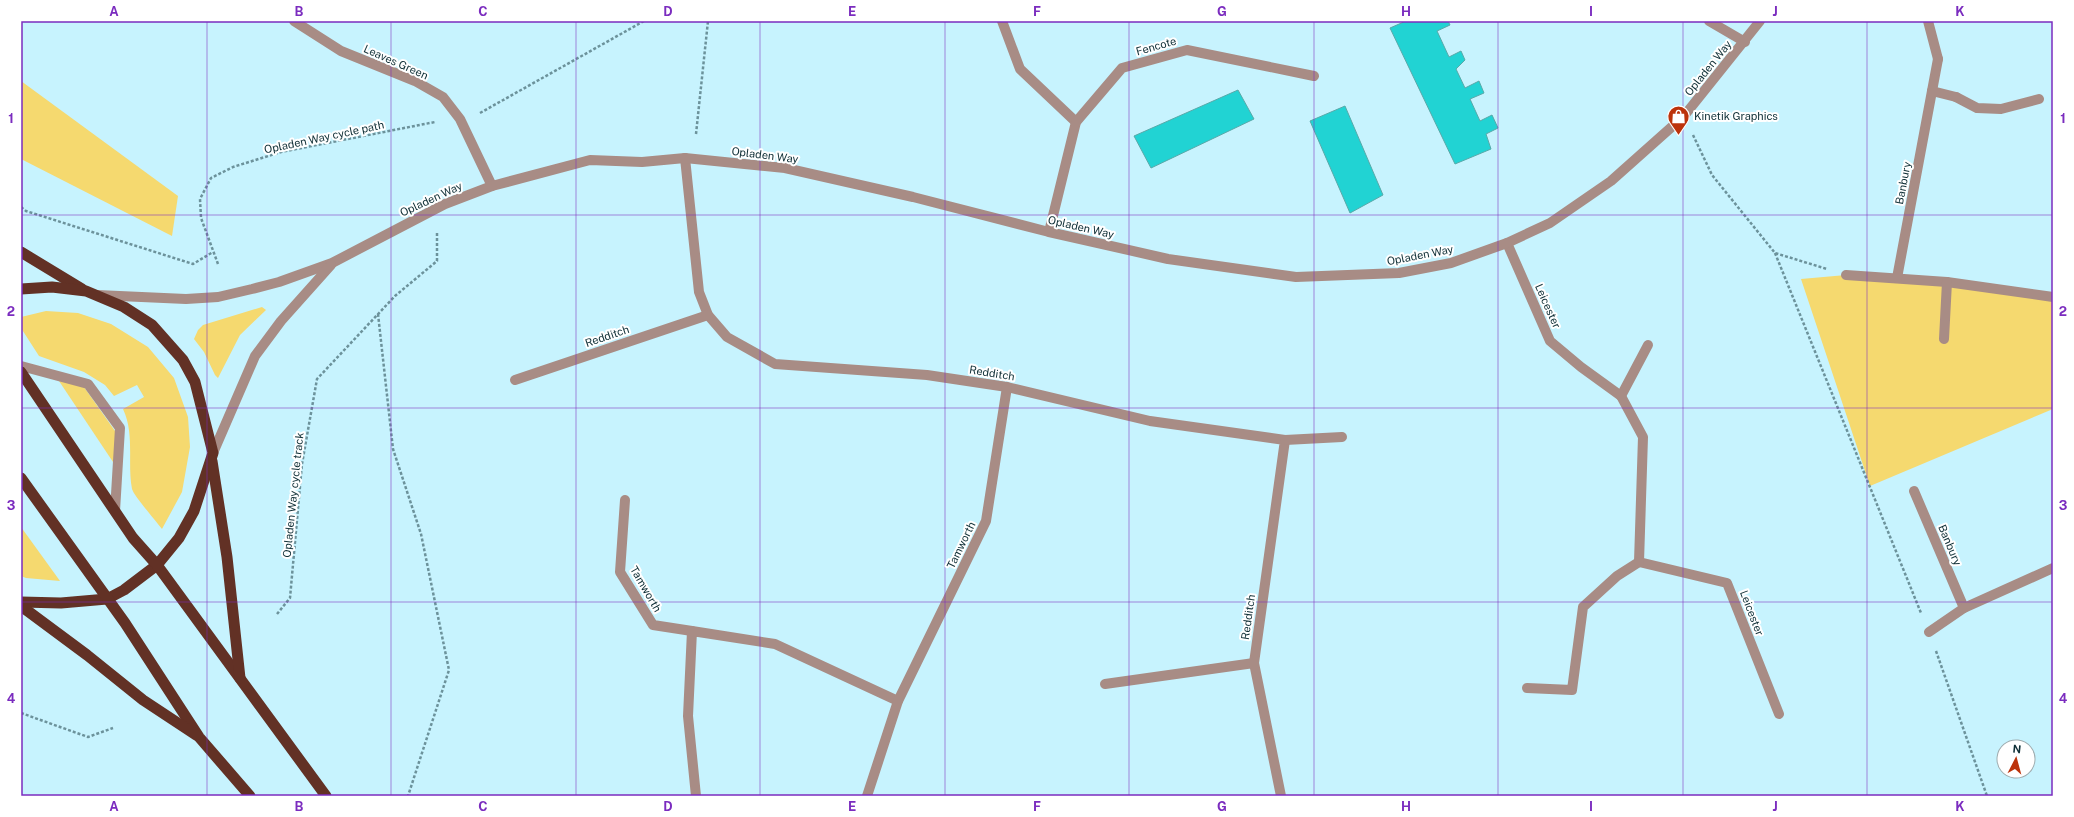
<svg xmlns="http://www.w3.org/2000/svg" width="2074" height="817" font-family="'Public Sans',sans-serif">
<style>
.green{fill:#f5d96f}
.building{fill:#21d3d3;stroke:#58a9a9}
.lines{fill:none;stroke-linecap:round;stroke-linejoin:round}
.path{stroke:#6c929b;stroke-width:2.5;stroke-dasharray:3 2;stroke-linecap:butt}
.service{stroke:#a88c85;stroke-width:10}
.minor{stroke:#a88c85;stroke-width:10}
.tertiary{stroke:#a88c85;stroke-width:10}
.trunk{stroke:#623125;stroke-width:11}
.grid{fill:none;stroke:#7b2cbf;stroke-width:1;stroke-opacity:0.55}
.labels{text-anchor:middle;stroke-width:4;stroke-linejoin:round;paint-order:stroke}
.street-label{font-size:11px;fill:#0f2f36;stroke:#fff}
.poi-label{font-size:11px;fill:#0f2f36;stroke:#fff;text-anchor:start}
.neatline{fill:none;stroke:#7b2cbf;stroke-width:1.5}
.grid-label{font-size:13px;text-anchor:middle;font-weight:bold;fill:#7b2cbf}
</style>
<rect width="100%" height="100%" fill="#c7f3fe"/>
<!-- green -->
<g class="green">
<polygon points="21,81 178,196 172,236 21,159"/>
<polygon points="1846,275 2053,297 2053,409 1870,486 1801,279"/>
<polygon points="262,307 266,310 240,335 218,378 215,375 204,352 194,339 198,330 203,325"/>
<path d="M46,311L78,313L111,324L148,347L174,378L188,417L190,447L182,492L162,529C156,521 134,496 132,489C127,463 135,434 123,409L144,397L137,385L114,396L105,385L84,372L39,356L21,328V317Z"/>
<polygon points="57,378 84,387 115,431 115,465"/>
<polygon points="21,527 60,581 26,578 21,576"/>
</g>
<!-- building -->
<g class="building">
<polygon points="1406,21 1448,21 1450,25 1437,31 1449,57 1461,51 1465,60 1456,69 1465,88 1479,81 1484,93 1470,99 1480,121 1492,115 1498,128 1486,134 1491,149 1455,164 1390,28"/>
<polygon points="1238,90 1254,119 1151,168 1134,136"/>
<polygon points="1345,106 1383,195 1350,213 1310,121"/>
</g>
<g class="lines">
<!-- path -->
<g class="path">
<polyline points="480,113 644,21"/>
<polyline points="696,134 708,21"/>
<polyline points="1693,135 1712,175 1775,253 1827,269"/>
<polyline points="21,207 26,211 193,264 213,252"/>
<polyline points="1775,253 1921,613"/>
<polyline points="218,264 201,218 200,199 211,178 233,167 281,152 435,122"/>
<polyline points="378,314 393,449 421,534 449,670 408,796"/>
<polyline points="277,614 290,598 302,464 317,379 395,296 437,261 437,232"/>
<polyline points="1936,651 1987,796"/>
<polyline points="21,713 88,737 113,728"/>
</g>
<!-- service -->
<g class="service">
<polyline points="1928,21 1938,59"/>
<polyline points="1956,97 1977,108 2001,109 2039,99"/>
<polyline points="21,366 88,384 120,428 115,511"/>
<polyline points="1105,684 1254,663"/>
</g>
<!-- minor -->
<g class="minor">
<polyline points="294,21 341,51 415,81 443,97 460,119 492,186"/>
<polyline points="1002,21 1020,69 1076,122"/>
<polyline points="1709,21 1745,42"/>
<polyline points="1932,91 1956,97"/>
<polyline points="685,158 699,292 708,315 727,337 775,364 927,375 1007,387 1150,421 1285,440 1254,663 1281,796"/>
<polyline points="1049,232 1076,122 1122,68 1187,50 1314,76"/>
<polyline points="1507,243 1550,341 1581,367 1621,396 1643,437 1639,562 1727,583 1779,714"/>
<polyline points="1846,275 1947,282 2053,297"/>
<polyline points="1897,278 1938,59"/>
<polyline points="1944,339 1947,282"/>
<polyline points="515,380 708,315"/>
<polyline points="1621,396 1648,345"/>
<polyline points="1285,440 1342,437"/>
<polyline points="1914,491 1964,608"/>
<polyline points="625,500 620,572 653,625 692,631"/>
<polyline points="1929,632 1964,608 2053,568"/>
<polyline points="1527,688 1572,690 1583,607 1617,576 1639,562"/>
<polyline points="696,796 688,716 692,631 775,644 898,701"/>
<polyline points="867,796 898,701 986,521 1007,387"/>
</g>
<!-- tertiary -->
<g class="tertiary">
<polyline points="97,295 186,299 218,297 252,289 279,282 332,263 445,204 492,186 590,160 642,162 685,158 785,168 913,197 1049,232 1168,259 1296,277 1399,273 1451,263 1507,243 1550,223 1611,181 1684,116 1760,21"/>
<polyline points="213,453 255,356 281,321 331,265"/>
</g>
<!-- trunk -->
<g class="trunk">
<polyline points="21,252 82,289"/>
<polyline points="21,289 52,287 86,291 124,307 152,325 183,360 195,382 213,453 194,511 179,538 157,565 124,590 107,599 61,603 21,602"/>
<polyline points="21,372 133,538 157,565 326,796"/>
<polyline points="212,461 227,557 240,678"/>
<polyline points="21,478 125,623 199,737 250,796"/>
<polyline points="21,606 87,655 143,700 196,735"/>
</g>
</g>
<!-- grid -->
<path class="grid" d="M207,21V796M391,21V796M576,21V796M760,21V796M945,21V796M1129,21V796M1314,21V796M1498,21V796M1683,21V796M1867,21V796M21,215H2053M21,408H2053M21,602H2053"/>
<!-- icons -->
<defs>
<symbol id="shop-pin" viewBox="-11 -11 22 30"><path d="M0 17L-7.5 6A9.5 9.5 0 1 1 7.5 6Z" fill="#bc330b" stroke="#fff"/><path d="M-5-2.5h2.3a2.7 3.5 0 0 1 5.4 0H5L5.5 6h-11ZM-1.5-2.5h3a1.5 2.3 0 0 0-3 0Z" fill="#fff"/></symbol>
</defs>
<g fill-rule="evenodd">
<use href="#shop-pin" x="1666" y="104" width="25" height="34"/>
</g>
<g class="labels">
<!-- street labels -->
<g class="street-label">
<text transform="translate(1156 46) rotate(-16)" y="4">Fencote</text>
<text transform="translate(396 62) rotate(24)" y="4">Leaves Green</text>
<text transform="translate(1708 68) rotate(-51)" y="4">Opladen Way</text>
<text transform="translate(324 137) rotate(-12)" y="4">Opladen Way cycle path</text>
<text transform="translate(765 155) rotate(7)" y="4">Opladen Way</text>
<text transform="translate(1903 183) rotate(-79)" y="4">Banbury</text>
<text transform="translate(431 199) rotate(-25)" y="4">Opladen Way</text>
<text transform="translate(1081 227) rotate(13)" y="4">Opladen Way</text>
<text transform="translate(1420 255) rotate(-11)" y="4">Opladen Way</text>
<text transform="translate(1548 306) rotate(66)" y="4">Leicester</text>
<text transform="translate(607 336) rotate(-19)" y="4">Redditch</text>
<text transform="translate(992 373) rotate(9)" y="4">Redditch</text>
<text transform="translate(293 495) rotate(-84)" y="4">Opladen Way cycle track</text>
<text transform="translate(961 545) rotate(-64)" y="4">Tamworth</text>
<text transform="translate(1950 545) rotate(67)" y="4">Banbury</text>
<text transform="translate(646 589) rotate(60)" y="4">Tamworth</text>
<text transform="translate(1752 613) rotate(69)" y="4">Leicester</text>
<text transform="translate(1248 617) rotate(-82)" y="4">Redditch</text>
</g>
<!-- poi labels -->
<g class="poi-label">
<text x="1694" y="120">Kinetik Graphics</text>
</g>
</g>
<!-- border -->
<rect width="2074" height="817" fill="none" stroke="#ffffff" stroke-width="44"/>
<!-- north arrow -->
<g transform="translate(2016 759) rotate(6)"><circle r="19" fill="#ffffff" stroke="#9facaf"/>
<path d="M0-3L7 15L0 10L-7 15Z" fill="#bc330b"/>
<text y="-6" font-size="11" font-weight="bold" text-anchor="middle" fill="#0f2f36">N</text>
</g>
<rect x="22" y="22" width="2030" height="773" class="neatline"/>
<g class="grid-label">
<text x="114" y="16">A</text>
<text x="299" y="16">B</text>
<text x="483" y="16">C</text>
<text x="668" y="16">D</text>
<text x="852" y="16">E</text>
<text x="1037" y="16">F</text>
<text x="1222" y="16">G</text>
<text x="1406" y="16">H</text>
<text x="1591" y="16">I</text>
<text x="1775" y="16">J</text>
<text x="1960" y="16">K</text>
<text x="11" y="123">1</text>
<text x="2063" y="123">1</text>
<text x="11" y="316">2</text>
<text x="2063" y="316">2</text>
<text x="11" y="510">3</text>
<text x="2063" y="510">3</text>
<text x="11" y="703">4</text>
<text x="2063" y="703">4</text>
<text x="114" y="811">A</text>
<text x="299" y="811">B</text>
<text x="483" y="811">C</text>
<text x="668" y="811">D</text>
<text x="852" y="811">E</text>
<text x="1037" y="811">F</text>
<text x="1222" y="811">G</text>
<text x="1406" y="811">H</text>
<text x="1591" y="811">I</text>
<text x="1775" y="811">J</text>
<text x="1960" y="811">K</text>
</g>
</svg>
